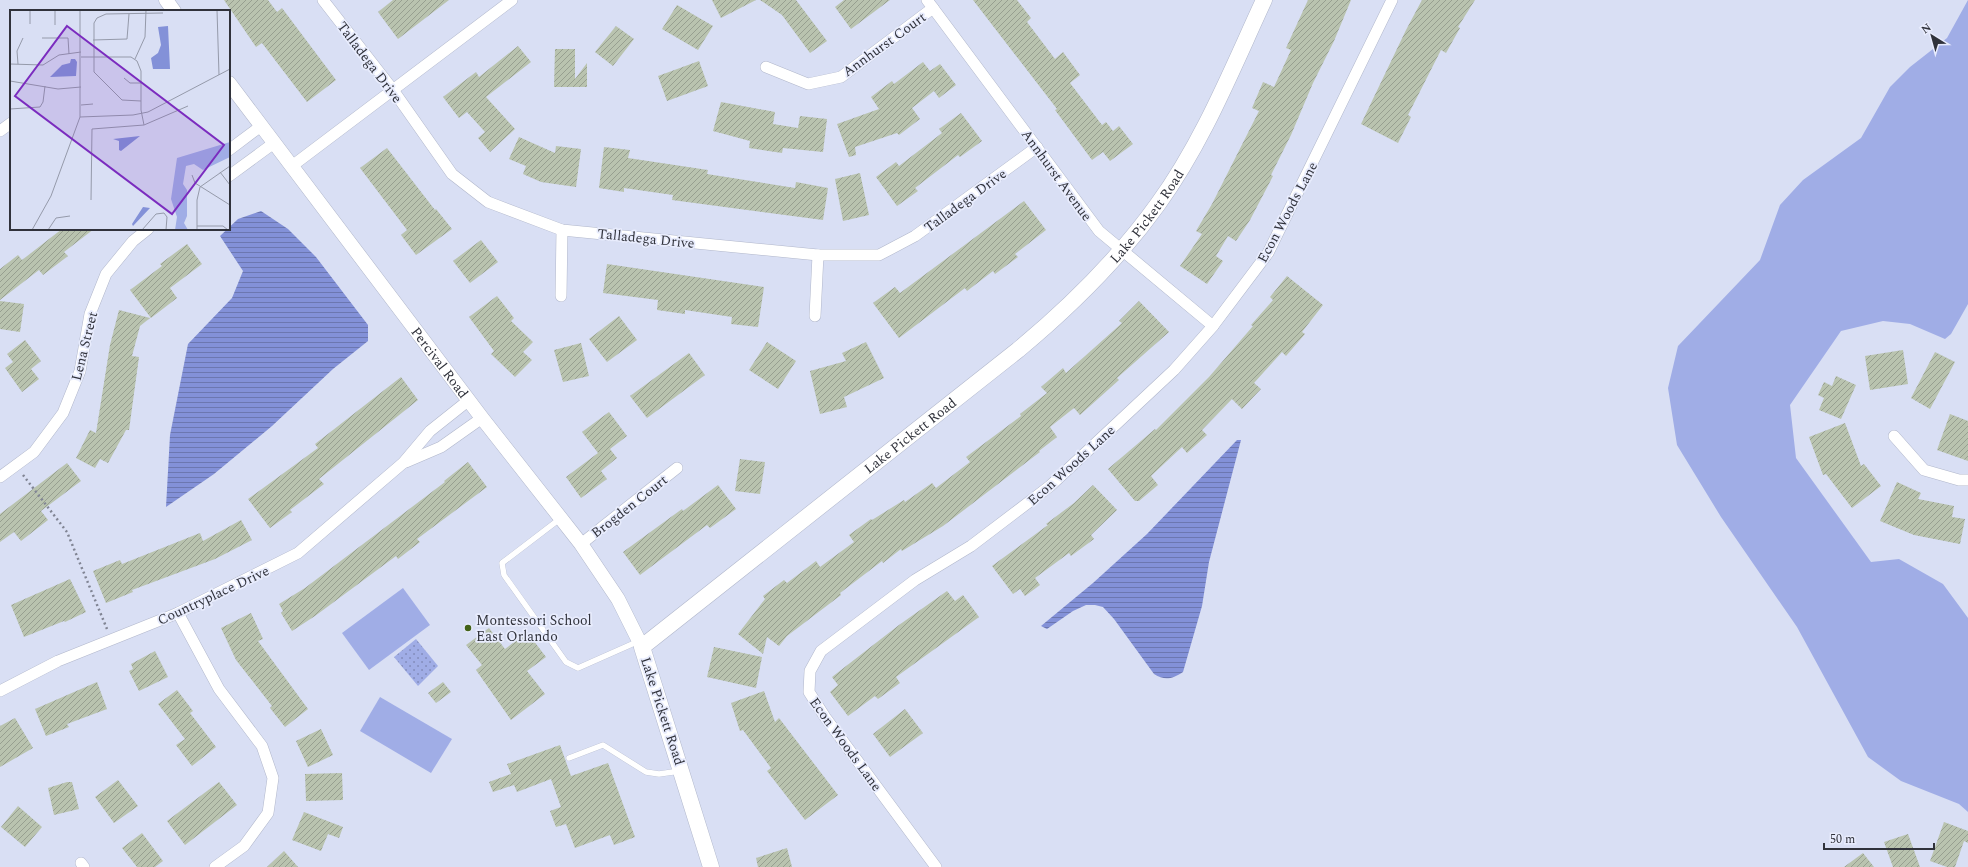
<svg xmlns="http://www.w3.org/2000/svg" width="1968" height="867" font-family="Spectral,serif">
<style>
.grass{fill:#a0ade6}
.park{fill:url(#park-dots)}
.water{fill:url(#water-rules)}
.building{fill:url(#building-hatch)}
.lines{fill:none;stroke-linecap:round;stroke-linejoin:round}
.service-casing{stroke:#b1b7cb;stroke-width:6}
.minor-casing{stroke:#b1b7cb;stroke-width:12}
.tertiary-casing{stroke:#b1b7cb;stroke-width:15}
.secondary-casing{stroke:#b1b7cb;stroke-width:17}
.path{stroke:#818594;stroke-width:2.5;stroke-dasharray:2 3;stroke-linecap:butt}
.service{stroke:#fff;stroke-width:5.5}
.minor{stroke:#fff;stroke-width:11}
.tertiary{stroke:#fff;stroke-width:14}
.secondary{stroke:#fff;stroke-width:16}
.poi-dot{fill:#436217;stroke:#e8ecfd;stroke-width:1.5}
.labels{text-anchor:middle;stroke-width:3.5;stroke-linejoin:round;paint-order:stroke}
.street-label{font-size:14px;fill:#30323b;stroke:#e8ecfd}
.poi-label{font-size:14px;fill:#30323b;stroke:#e8ecfd;text-anchor:start}
.inset-road{fill:none;stroke:#959aaa;stroke-width:1}
.view{fill:#7b2cbf;fill-opacity:0.15;stroke:#7b2cbf;stroke-width:2}
.inset-edge{fill:none;stroke:#30323b;stroke-width:2}
</style>
<defs>
<pattern id="park-dots" width="8" height="8" patternUnits="userSpaceOnUse"><rect width="8" height="8" fill="#a0ade6"/><path d="M2 2h.1M6 6h.1" fill="none" stroke="#838dbc" stroke-width="1.8" stroke-linecap="round"/></pattern>
<pattern id="water-rules" width="6" height="5" patternUnits="userSpaceOnUse"><rect width="6" height="5" fill="#8391d8"/><path d="M0 2.5h6" fill="none" stroke="#6c77b0"/></pattern>
<pattern id="building-hatch" width="6" height="6" patternUnits="userSpaceOnUse"><rect width="6" height="6" fill="#b9c3af"/><path d="M-1 1l2-2M0 6l6-6M5 7l2-2" fill="none" stroke="#979f90"/></pattern>
</defs>
<rect width="100%" height="100%" fill="#d9dff4"/>
<!-- grass -->
<g class="grass">
<polygon points="1968,0 1968,304 1951,334 1945,339 1910,324 1883,321 1841,331 1790,405 1796,458 1871,562 1899,559 1943,584 1968,618 1968,812 1959,804 1901,781 1868,757 1797,627 1721,517 1677,445 1668,388 1678,346 1760,260 1780,205 1803,180 1861,138 1890,87 1910,67 1947,38"/>
<polygon points="403,588 430,625 369,670 342,633"/>
<polygon points="380,697 452,739 431,773 360,731"/>
</g>
<!-- park -->
<polygon class="park" points="416,639 438,666 418,686 394,657"/>
<!-- water -->
<g class="water">
<polygon points="261,211 288,229 316,257 368,325 368,341 333,369 272,426 214,474 166,507 170,435 188,344 232,298 243,271 220,236 238,219"/>
<path d="M1237,440H1241L1209,562L1202,606L1183,672C1172,679 1165,681 1154,674L1114,619L1103,607L1095,605H1086L1073,611L1047,629L1041,626L1093,583L1147,534Z"/>
</g>
<!-- building -->
<g class="building">
<polygon points="224,0 268,0 277,12 282,8 336,80 307,102 262,43 256,47"/>
<polygon points="393,0 449,0 398,39 378,12"/>
<polygon points="712,0 756,0 721,18"/>
<polygon points="760,0 796,0 827,41 810,53 782,15"/>
<polygon points="844,0 890,0 851,29 835,7"/>
<polygon points="973,0 1017,0 1031,18 1027,22 1055,59 1063,52 1080,75 1070,83 1102,125 1106,122 1113,131 1119,126 1133,144 1110,161 1103,152 1092,160 1055,110 1057,109"/>
<polygon points="1308,0 1351,0 1334,41 1313,83 1291,135 1271,175 1273,176 1250,220 1236,241 1228,236 1216,256 1223,261 1207,284 1180,266 1202,234 1196,231 1212,204 1259,111 1252,108 1263,82 1274,87 1291,50 1286,48"/>
<polygon points="1422,0 1475,0 1458,27 1460,28 1446,53 1441,50 1408,115 1411,117 1398,143 1361,124 1406,30"/>
<polygon points="677,5 713,26 698,50 662,29"/>
<polygon points="616,26 634,39 613,66 595,52"/>
<polygon points="518,46 531,62 486,97 515,129 490,152 478,138 485,132 467,112 459,118 443,97 476,72 479,77"/>
<polygon points="555,49 575,49 575,79 587,63 587,87 554,87"/>
<polygon points="699,61 708,86 667,101 658,76"/>
<polygon points="923,62 930,71 940,64 956,85 939,98 934,91 912,108 920,119 899,135 897,133 855,147 856,155 849,157 837,124 879,109 871,97 892,81 894,84"/>
<polygon points="721,102 775,112 773,124 798,128 800,116 827,119 823,152 783,148 782,153 749,148 750,141 713,131"/>
<polygon points="961,113 982,141 960,157 958,155 915,188 918,191 897,206 876,177 896,162 899,166 942,133 939,129"/>
<polygon points="519,137 555,153 556,146 581,149 576,187 541,182 523,174 526,166 509,159"/>
<polygon points="604,147 630,150 628,158 708,170 707,174 795,188 796,182 828,188 823,220 672,200 673,195 624,188 624,192 599,188"/>
<polygon points="387,148 435,210 436,209 452,229 416,255 401,235 407,230 360,168"/>
<polygon points="860,173 869,215 843,221 835,179"/>
<polygon points="1024,201 1046,230 1015,254 1018,257 995,274 993,271 967,291 965,288 899,338 873,303 895,287 900,293"/>
<polygon points="62,229 94,229 64,252 68,256 43,275 39,270 0,300 0,269 18,255 22,260"/>
<polygon points="481,240 498,262 470,283 453,261"/>
<polygon points="187,244 202,264 170,288 177,298 151,318 130,290 162,266 160,264"/>
<polygon points="607,264 764,287 758,327 731,324 732,317 685,310 685,314 657,310 658,300 603,293"/>
<polygon points="1287,276 1323,305 1302,332 1305,334 1286,356 1282,352 1254,383 1261,389 1242,409 1232,399 1202,430 1207,435 1187,453 1182,447 1151,476 1158,485 1139,501 1135,501 1108,469 1155,429 1156,430 1209,377 1253,326 1251,325 1273,300 1270,297"/>
<polygon points="497,296 514,318 511,321 533,342 523,352 532,360 515,377 491,354 494,351 469,317"/>
<polygon points="0,301 24,304 20,332 0,329"/>
<polygon points="1139,301 1169,332 1117,378 1119,380 1080,415 1074,408 1050,427 1057,437 1039,451 1040,452 943,526 902,551 901,549 883,563 882,561 840,593 841,595 787,636 779,646 767,637 763,654 738,634 765,599 763,596 784,580 787,583 816,561 820,567 854,542 849,535 871,519 872,520 904,500 905,502 932,483 936,488 970,462 966,457 1021,416 1020,414 1047,393 1041,387 1063,368 1066,373 1122,323 1119,321"/>
<polygon points="119,310 150,318 140,326 132,356 139,357 129,430 126,430 108,463 100,459 95,468 76,458 90,430 96,433 110,345"/>
<polygon points="619,316 637,340 607,362 589,339"/>
<polygon points="25,340 41,361 31,369 39,379 22,392 5,368 13,362 7,354"/>
<polygon points="767,342 796,361 778,389 749,370"/>
<polygon points="866,342 884,378 844,397 847,407 820,414 810,371 846,361 842,353"/>
<polygon points="581,343 589,376 563,382 554,350"/>
<polygon points="1903,350 1908,384 1870,390 1865,356"/>
<polygon points="1935,352 1955,362 1930,409 1911,398"/>
<polygon points="689,353 705,375 647,418 630,396"/>
<polygon points="1836,376 1856,385 1841,419 1819,410 1824,398 1818,395 1824,382 1832,386"/>
<polygon points="401,377 418,400 319,479 324,484 290,510 292,512 270,528 248,499 318,448 315,444"/>
<polygon points="609,412 627,436 610,449 617,458 601,471 607,479 581,498 566,477 598,453 582,432"/>
<polygon points="1950,414 1968,421 1968,461 1937,450"/>
<polygon points="1845,423 1861,466 1864,464 1881,486 1852,508 1826,474 1823,475 1809,437"/>
<polygon points="740,459 765,462 760,494 735,491"/>
<polygon points="468,462 487,487 417,539 420,542 398,559 396,556 315,616 292,631 281,613 283,611 279,604 305,588 445,482 444,481"/>
<polygon points="67,463 81,481 41,511 48,520 21,541 14,532 0,542 0,514"/>
<polygon points="1897,482 1921,493 1918,499 1954,506 1952,517 1965,519 1960,544 1914,535 1880,521"/>
<polygon points="718,485 736,509 710,528 707,525 640,575 623,552 682,509 683,511"/>
<polygon points="1093,485 1117,510 1091,535 1094,539 1071,556 1069,553 1035,578 1040,585 1025,596 1020,589 1013,594 992,566 1048,525 1046,524 1074,503"/>
<polygon points="241,520 252,540 215,559 132,590 133,592 106,603 93,571 120,560 122,564 200,533 203,541"/>
<polygon points="70,579 86,612 65,622 64,621 24,637 11,605"/>
<polygon points="947,591 955,601 963,595 979,617 896,677 900,683 878,699 875,696 848,716 830,692 838,685 832,677 899,625"/>
<polygon points="251,613 263,639 258,641 308,709 285,727 270,708 272,706 236,660 221,628"/>
<polygon points="489,628 505,649 527,632 546,657 527,671 545,694 511,720 476,670 482,665 466,645"/>
<polygon points="714,647 762,657 756,688 707,677"/>
<polygon points="155,651 168,677 139,691 129,671 133,669 131,664"/>
<polygon points="97,682 107,709 67,724 69,727 46,736 35,709"/>
<polygon points="443,682 451,692 436,703 428,693"/>
<polygon points="177,690 193,711 190,713 216,747 192,766 176,745 185,739 158,704"/>
<polygon points="764,691 775,722 779,718 838,795 805,820 767,771 771,768 743,730 740,731 731,703"/>
<polygon points="905,709 923,733 890,757 873,734"/>
<polygon points="15,718 33,748 0,767 0,726"/>
<polygon points="321,729 333,755 308,767 296,741"/>
<polygon points="560,745 571,776 608,763 635,837 614,845 610,835 575,848 566,824 556,827 550,811 561,807 551,779 517,792 514,785 493,792 489,782 511,774 507,764"/>
<polygon points="342,773 343,800 306,801 305,774"/>
<polygon points="118,780 138,806 114,823 95,797"/>
<polygon points="67,782 72,782 79,809 54,815 48,788"/>
<polygon points="219,782 237,805 185,845 167,821"/>
<polygon points="18,806 42,827 25,847 1,827"/>
<polygon points="304,812 343,827 339,838 328,834 321,851 292,840"/>
<polygon points="1944,822 1968,831 1968,843 1964,841 1955,867 1947,867 1930,861"/>
<polygon points="142,833 163,861 155,867 137,867 122,848"/>
<polygon points="1908,834 1920,867 1893,867 1884,842"/>
<polygon points="787,848 792,867 758,867 756,858"/>
<polygon points="284,851 298,867 267,867"/>
<polygon points="1863,853 1874,867 1844,867"/>
</g>
<g class="lines">
<defs>
<g id="service">
<polyline points="561,518 502,563 504,575 566,662 578,668 639,641"/>
<polyline points="569,758 603,745 646,772 659,774 680,771"/>
</g>
<g id="minor">
<polyline points="323,0 393,90 452,174 488,202 562,230 818,255 879,255 915,236 1037,147"/>
<polyline points="927,0 1099,231 1213,326"/>
<polyline points="766,67 808,84 841,77 933,8"/>
<polyline points="0,131 11,123"/>
<polyline points="229,150 261,126"/>
<polyline points="292,166 512,0"/>
<polyline points="229,176 274,143"/>
<polyline points="561,296 562,230"/>
<polyline points="815,316 818,255"/>
<polyline points="1894,436 1924,470 1959,480 1968,480"/>
<polyline points="406,462 441,447 482,418"/>
<polyline points="0,477 34,452 63,413 80,371 90,314 106,274 133,241 148,229"/>
<polyline points="581,544 677,468"/>
<polyline points="178,613 219,689 262,746 273,778 268,813 244,846 215,867"/>
<polyline points="0,691 58,661 178,613 298,553 403,463 430,431 469,400"/>
<polyline points="81,863 84,867"/>
<polyline points="936,867 825,717 809,692 810,671 821,651 915,580 971,546 1050,486 1174,370 1213,326 1268,253 1392,0"/>
</g>
<g id="tertiary">
<polyline points="166,0 174,11"/>
<path id="s1" d="M229,83L482,418L581,544L618,599L642,647"/>
</g>
<g id="secondary">
<path id="s2" d="M711,867L642,647L1018,350C1071,306 1118,260 1158,204C1203,142 1232,69 1264,0"/>
</g>
</defs>
<!-- service casing -->
<use href="#service" class="service-casing"/>
<!-- minor casing -->
<use href="#minor" class="minor-casing"/>
<!-- tertiary casing -->
<use href="#tertiary" class="tertiary-casing"/>
<!-- secondary casing -->
<use href="#secondary" class="secondary-casing"/>
<!-- path -->
<polyline class="path" points="23,475 67,532 107,629"/>
<!-- service -->
<use href="#service" class="service"/>
<!-- minor -->
<use href="#minor" class="minor"/>
<!-- tertiary -->
<use href="#tertiary" class="tertiary"/>
<!-- secondary -->
<use href="#secondary" class="secondary"/>
</g>
<!-- markers -->
<circle class="poi-dot" cx="468" cy="628" r="4"/>
<g class="labels">
<!-- street labels -->
<g class="street-label">
<text transform="translate(884 44) rotate(-36)" y="5">Annhurst Court</text>
<text transform="translate(370 62) rotate(53)" y="5">Talladega Drive</text>
<text transform="translate(1057 175) rotate(54)" y="5">Annhurst Avenue</text>
<text transform="translate(965 200) rotate(-36)" y="5">Talladega Drive</text>
<text transform="translate(1287 212) rotate(-62)" y="5">Econ Woods Lane</text>
<text dy="5" stroke="none"><textPath href="#s2" startOffset="896">Lake Pickett Road</textPath></text>
<text transform="translate(646 238) rotate(6)" y="5">Talladega Drive</text>
<text transform="translate(84 346) rotate(-76)" y="5">Lena Street</text>
<text dy="5" stroke="none"><textPath href="#s1" startOffset="350">Percival Road</textPath></text>
<text dy="5" stroke="none"><textPath href="#s2" startOffset="572">Lake Pickett Road</textPath></text>
<text transform="translate(1071 465) rotate(-42)" y="5">Econ Woods Lane</text>
<text transform="translate(629 506) rotate(-38)" y="5">Brogden Court</text>
<text transform="translate(213 595) rotate(-25)" y="5">Countryplace Drive</text>
<text transform="translate(663 711) rotate(72)" y="5">Lake Pickett Road</text>
<text transform="translate(846 744) rotate(54)" y="5">Econ Woods Lane</text>
</g>
<!-- poi labels -->
<g class="poi-label">
<text x="476" y="625">Montessori School<tspan x="476" dy="16">East Orlando</tspan></text>
</g>
</g>
<!-- overview -->
<g transform="translate(10 10)">
<rect width="220" height="220" fill="#d9dff4"/>
<path d="M220,132V147L193,160L184,154L176,156L173,174L177,180V206L174,213L178,220H165L167,207L161,189L167,148Z" fill="#a0ade6"/>
<path d="M158,16L160,59H143L141,48L148,43L151,35L148,17ZM61,49H65L67,52L66,66L40,67L52,55L60,53ZM130,126L111,141L109,140V131L103,129ZM133,197L140,198L123,216L122,214Z" fill="#8391d8"/>
<path class="inset-road" d="M20,0V14M45,0V15M207,0L209,65M32,28H58L59,44M83,30L117,29L119,4M71,47H121L127,51L131,61V100L134,115M125,49L135,27L136,0M0,54L33,55L49,45L71,42M8,54L7,41L13,28M114,68L120,73H131M0,71L48,79L71,77M131,91L112,90L84,62V13L87,8L96,4L153,3M71,95L83,94M0,99L30,97L33,92L35,76M70,107V0M210,162L220,175M182,165L185,173L220,195M81,190L82,119L134,115L178,96M187,216H213L218,220M22,220L41,186L70,107L123,105L138,102L220,59M38,220L46,208L60,206M132,220L146,204L154,203L157,207L156,220M187,220V190L190,177L220,156"/>
<path class="view" d="M57,16L214,135L162,204L5,86Z"/>
<rect width="220" height="220" class="inset-edge"/>
</g>
<!-- north arrow -->
<g transform="translate(1932 36) rotate(323)" stroke="#e8ecfd" stroke-width="3" paint-order="stroke">
<path d="M0-3L7 15L0 10L-7 15Z" fill="#30323b"/>
<text y="-6" font-size="11" font-weight="bold" text-anchor="middle" fill="#30323b">N</text>
</g>
<!-- scale -->
<path d="M1824 843v6h110v-6" fill="none" stroke="#30323b" stroke-width="2"/>
<text x="1830" y="843" font-size="12" fill="#30323b" stroke="#e8ecfd" stroke-width="3" paint-order="stroke">50 m</text>
</svg>
